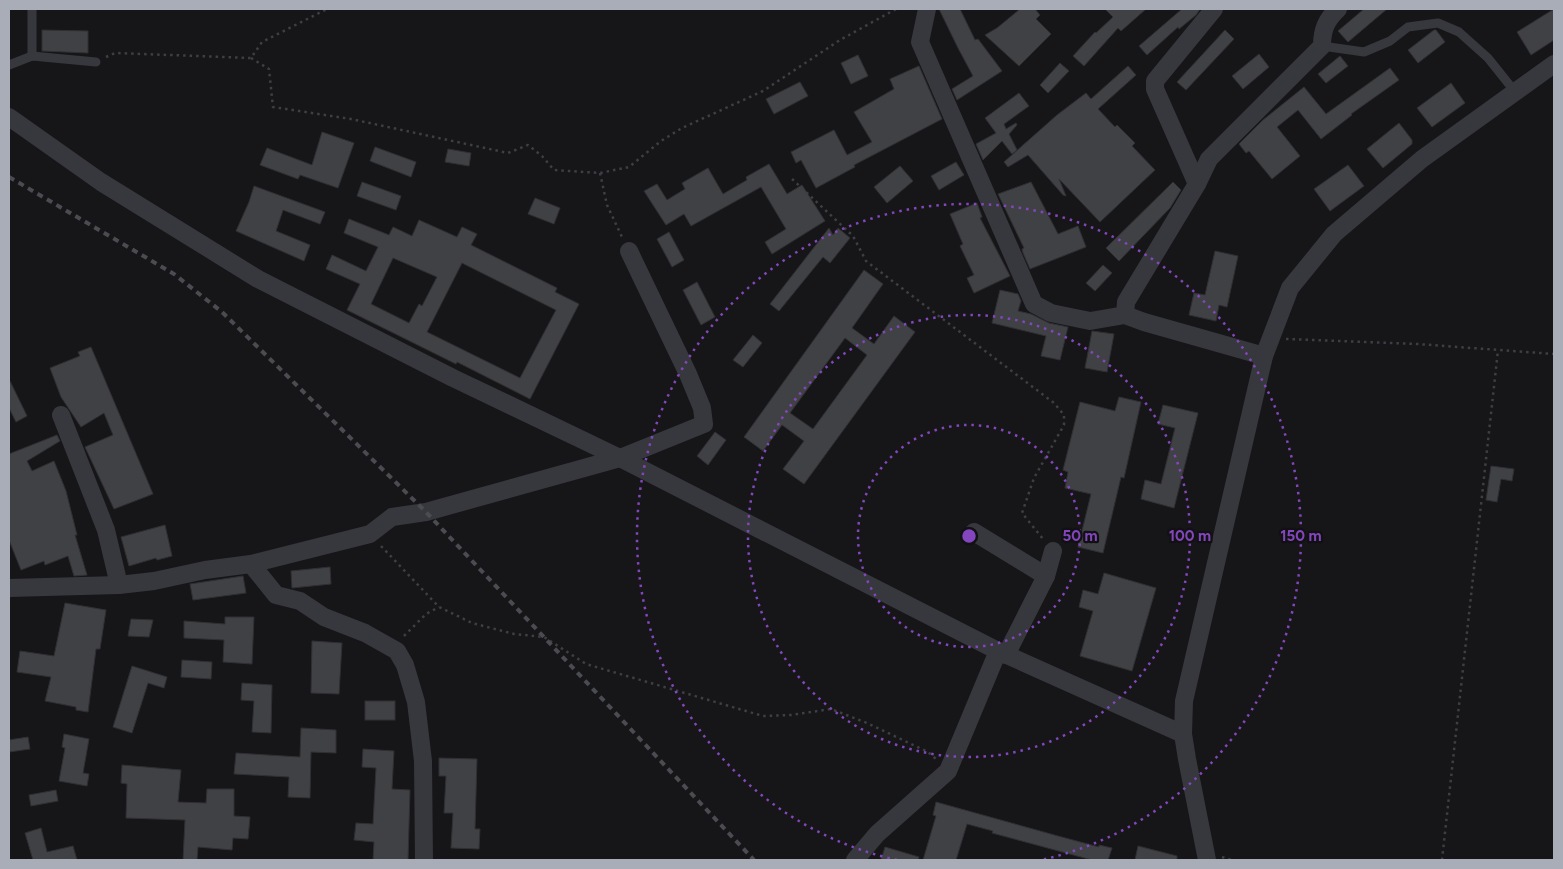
<svg xmlns="http://www.w3.org/2000/svg" width="1563" height="869" font-family="Figtree,sans-serif">
<style>
.building{fill:#404145;stroke:#303034;fill-rule:evenodd}
.lines{fill:none;stroke-linecap:round;stroke-linejoin:round}
.path{stroke:#3d3f44;stroke-width:2.5;stroke-dasharray:2.5 4;stroke-linecap:butt}
.lane{stroke:#37383d;stroke-width:9}
.street{stroke:#37383d;stroke-width:18}
.rail{stroke:#4a4c52;stroke-width:4;stroke-dasharray:6 5;stroke-linecap:butt}
.ring{fill:none;stroke:#8446be;stroke-width:2.5;stroke-dasharray:2.5 5}
.centre{fill:#8446be;stroke:#111113;stroke-width:2.5}
.ring-label{font-size:15px;text-anchor:middle;font-weight:bold;fill:#8446be;stroke:#111113;stroke-width:4.5;stroke-linejoin:round;paint-order:stroke}
</style>
<rect width="100%" height="100%" fill="#161618"/>
<!-- building -->
<g class="building">
<polygon points="939,9 960,9 975,40 978,39 1002,71 957,100 952,89 973,76 958,48"/>
<polygon points="1020,9 1035,9 1040,15 1036,19 1051,34 1019,66 985,35 997,28"/>
<polygon points="1105,9 1146,9 1121,31 1118,28 1084,66 1073,56 1095,32 1096,33 1113,17"/>
<polygon points="1182,9 1200,9 1196,15 1179,29 1178,27 1147,55 1139,46"/>
<polygon points="1364,9 1387,9 1348,42 1338,31"/>
<polygon points="1554,9 1554,40 1531,55 1517,32"/>
<polygon points="42,30 88,31 88,53 42,51"/>
<polygon points="1225,30 1234,39 1186,90 1177,82"/>
<polygon points="1434,30 1436,30 1445,42 1418,63 1408,50"/>
<polygon points="1259,54 1269,67 1243,89 1232,76"/>
<polygon points="858,55 868,76 851,84 841,63"/>
<polygon points="1340,56 1348,66 1326,83 1318,74"/>
<polygon points="1060,63 1069,71 1048,93 1040,85"/>
<polygon points="919,66 942,119 854,165 855,167 816,188 801,160 796,163 791,152 834,130 847,155 872,142 854,112 894,89 890,79"/>
<polygon points="1128,66 1136,75 1098,109 1115,127 1117,125 1135,143 1132,146 1155,170 1100,222 1059,179 1066,196 1063,195 1028,155 1008,167 1004,162 1057,115 1086,93 1091,99"/>
<polygon points="1390,68 1399,80 1351,114 1352,115 1321,139 1298,110 1277,127 1300,156 1272,179 1249,151 1246,153 1239,144 1263,120 1304,87 1326,114"/>
<polygon points="800,82 808,96 774,114 766,99"/>
<polygon points="1451,83 1465,103 1432,127 1417,108"/>
<polygon points="1019,93 1029,106 1004,124 1006,129 1016,123 1017,125 1009,134 1017,150 1012,154 1002,141 983,160 976,144 996,133 985,118"/>
<polygon points="1399,123 1412,140 1412,144 1383,168 1367,149"/>
<polygon points="322,132 354,143 338,188 300,175 298,179 260,165 267,148 312,165"/>
<polygon points="375,147 416,162 411,177 370,161"/>
<polygon points="448,149 471,153 469,166 445,162"/>
<polygon points="956,162 964,175 939,190 931,176"/>
<polygon points="769,164 787,194 802,185 825,221 772,254 765,242 786,229 761,187 691,226 684,214 666,225 644,191 657,184 667,200 685,189 682,183 708,168 723,194 747,180 746,177"/>
<polygon points="1348,165 1364,186 1330,211 1314,189"/>
<polygon points="900,166 913,181 887,203 874,187"/>
<polygon points="362,182 401,196 396,210 357,196"/>
<polygon points="1031,182 1058,234 1078,226 1086,247 1030,269 1023,253 1022,249 1024,248 998,194"/>
<polygon points="1173,182 1181,190 1170,208 1119,261 1106,248"/>
<polygon points="254,186 325,212 320,224 283,210 276,231 310,245 304,261 236,231 249,202"/>
<polygon points="535,198 560,208 554,224 528,214"/>
<polygon points="977,203 982,217 980,218 1010,276 974,293 967,278 974,275 960,246 963,244 950,214"/>
<path d="M349,219L389,235L393,227L412,236L419,220L457,237L462,227L477,234L471,245L557,288L555,292L579,304L530,399L457,362L456,364L347,310L360,284L326,269L332,255L366,271L378,247L344,233ZM393,258L437,277L422,306L419,304L409,323L371,304ZM462,263L556,310L520,378L427,332Z"/>
<polygon points="829,228 833,235 838,228 850,238 830,263 823,257 779,311 770,304"/>
<polygon points="669,232 684,260 672,267 657,239"/>
<polygon points="1215,251 1238,256 1227,307 1219,305 1216,321 1189,315 1194,293 1205,295"/>
<polygon points="1103,265 1112,273 1095,291 1086,283"/>
<path d="M864,270L883,284L852,328L874,344L894,316L915,332L804,484L783,469L804,441L782,425L763,451L744,437ZM845,338L867,355L813,429L790,413Z"/>
<polygon points="697,282 715,317 701,325 683,290"/>
<polygon points="1000,290 1018,294 1021,301 1018,311 1031,314 1049,323 1068,327 1060,360 1041,356 1046,336 992,323"/>
<polygon points="1092,331 1114,334 1107,372 1085,368"/>
<polygon points="753,335 762,343 743,367 733,360"/>
<polygon points="91,347 153,494 114,509 85,447 113,435 104,413 81,427 61,397 50,368 80,356 78,352"/>
<polygon points="9,379 27,416 16,422 9,408"/>
<polygon points="1119,397 1141,402 1124,478 1121,477 1103,553 1078,547 1091,494 1065,488 1068,472 1063,470 1080,402 1115,411"/>
<polygon points="1163,405 1198,413 1174,508 1141,499 1145,480 1161,484 1175,428 1158,424"/>
<polygon points="715,432 726,440 708,465 697,456"/>
<polygon points="57,435 60,441 27,461 32,471 54,461 66,491 77,535 75,535 87,575 74,576 68,556 45,565 44,561 21,570 9,540 9,454"/>
<polygon points="1491,466 1514,469 1512,481 1501,479 1497,502 1486,500"/>
<polygon points="165,525 172,556 157,560 156,558 129,566 121,537"/>
<polygon points="330,567 331,584 292,588 291,571"/>
<polygon points="1104,573 1156,588 1132,671 1080,656 1093,611 1079,607 1083,590 1098,594"/>
<polygon points="243,576 246,593 193,600 190,584"/>
<polygon points="65,603 106,610 100,649 96,649 88,712 76,710 76,707 45,701 51,677 17,672 20,651 54,656"/>
<polygon points="225,617 254,617 252,664 223,662 224,640 184,638 184,621 225,624"/>
<polygon points="131,619 153,620 149,637 128,636"/>
<polygon points="312,641 342,643 339,694 311,693"/>
<polygon points="182,660 212,662 211,679 181,677"/>
<polygon points="132,666 167,677 164,688 148,683 132,733 113,727"/>
<polygon points="242,683 272,685 271,733 252,732 254,701 241,700"/>
<rect x="365" y="701" width="30" height="19"/>
<polygon points="301,728 336,730 336,753 311,752 310,798 288,797 289,777 234,774 236,753 300,757"/>
<polygon points="64,734 89,739 83,773 89,774 87,786 59,781 65,748 62,747"/>
<polygon points="28,737 30,749 9,752 9,740"/>
<polygon points="363,749 394,751 392,789 410,790 408,860 373,860 374,842 354,840 356,823 373,824 376,768 362,767"/>
<polygon points="439,758 477,759 475,829 480,829 479,849 451,848 453,813 444,813 446,776 439,776"/>
<polygon points="122,765 181,770 178,802 206,803 207,789 234,789 234,816 250,817 248,839 233,838 232,850 198,847 197,860 183,860 185,820 126,818 127,784 121,783"/>
<polygon points="56,790 58,801 31,806 29,795"/>
<polygon points="936,802 1058,836 1099,847 1099,845 1112,848 1108,860 1092,860 992,833 993,831 967,824 956,860 923,860 936,816 933,815"/>
<polygon points="41,828 47,852 73,846 77,860 33,860 25,833"/>
<polygon points="1138,846 1177,856 1177,860 1135,860"/>
<polygon points="885,847 919,857 918,860 881,860"/>
</g>
<g class="lines">
<!-- path -->
<g class="path">
<polyline points="106,57 115,53 251,58 262,42 327,9"/>
<polyline points="251,58 269,69 273,107 351,119 508,153 528,145 542,156 554,170 600,173 629,167 661,141 682,128 763,91 840,40 896,9"/>
<polyline points="600,173 607,205 622,237"/>
<polyline points="792,179 853,236 866,261 1054,403 1064,415 1064,425 1034,478 1022,513 1043,539"/>
<polyline points="1286,339 1417,344 1554,354"/>
<polyline points="381,546 439,607 472,623 514,634 544,637 586,664 763,716 791,715 831,709 867,723 928,752 936,759"/>
<polyline points="404,636 426,614 439,607"/>
<polyline points="1222,857 1232,860"/>
<polyline points="1442,860 1498,350"/>
</g>
<!-- lane -->
<g class="lane">
<polyline points="1322,46 1364,52 1390,41 1408,27 1438,23 1459,32 1488,58 1516,93"/>
<polyline points="32,56 32,9"/>
<polyline points="9,65 32,56 96,62"/>
</g>
<!-- street -->
<g class="street">
<polyline points="927,9 920,42 1034,304 1051,313 1090,321 1125,315 1144,322 1264,356"/>
<polyline points="9,117 101,182 258,279 453,378 620,458 998,651 1183,734"/>
<polyline points="1197,184 1155,89 1155,81 1214,9"/>
<path d="M1125,315L1126,302L1197,184L1209,159L1322,46C1322,30 1326,20 1338,9"/>
<polyline points="61,415 106,530 119,585"/>
<polyline points="974,532 1046,576"/>
<polyline points="251,564 276,595 300,601 324,617 365,633 397,651 405,665 416,702 423,761 424,860"/>
<polyline points="9,588 119,585 154,581 205,570 251,564 370,534 392,517 426,512 620,458 704,424 702,408 688,374 629,251"/>
<polyline points="1006,655 1046,576 1053,551"/>
<polyline points="855,860 877,834 948,771 998,651"/>
<polyline points="1207,860 1187,759 1183,734 1184,701 1264,356 1290,288 1334,234 1422,159 1554,64"/>
</g>
<!-- rail -->
<polyline class="rail" points="9,177 174,274 222,312 426,512 754,860"/>
</g>
<!-- distance rings -->
<g class="ring">
<circle cx="969" cy="536" r="111"/>
<circle cx="969" cy="536" r="221"/>
<path d="M897 860A332 332 0 1 1 1041 860"/>
</g>
<circle cx="969" cy="536" r="8" class="centre"/>
<g class="ring-label">
<text x="1080" y="541">50 m</text>
<text x="1190" y="541">100 m</text>
<text x="1301" y="541">150 m</text>
</g>
<!-- border -->
<rect width="1563" height="869" fill="none" stroke="#a8adb8" stroke-width="20"/>
</svg>
